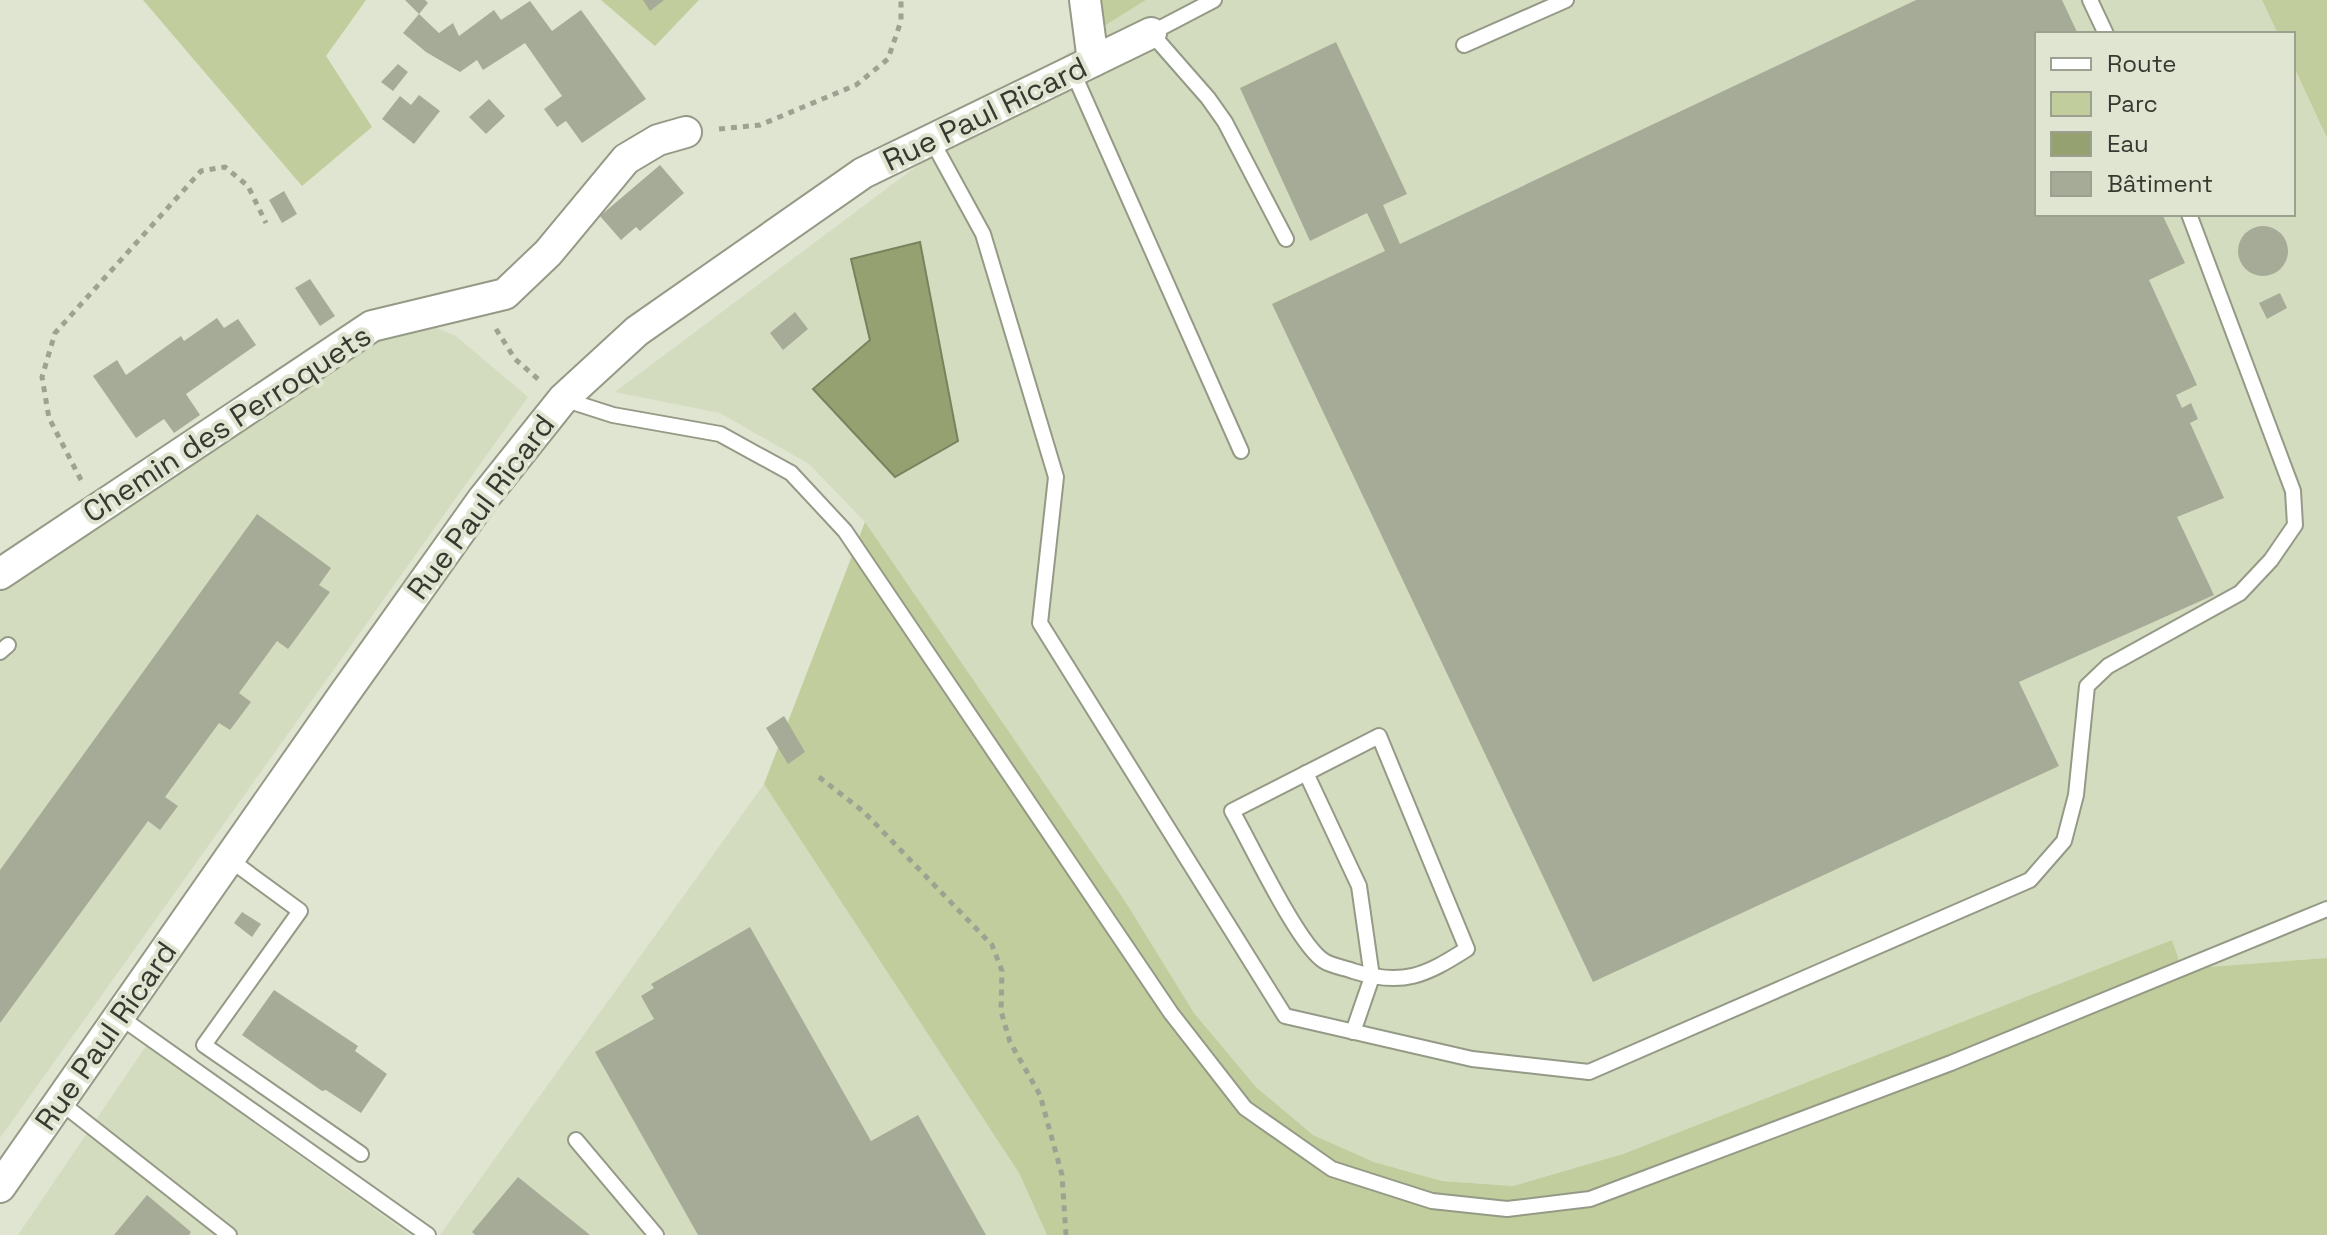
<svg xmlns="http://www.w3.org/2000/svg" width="2327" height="1235" font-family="'Space Grotesk',sans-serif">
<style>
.built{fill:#d4dcbf}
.green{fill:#c1cd9c}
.water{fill:#95a170;stroke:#79825d;stroke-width:2}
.building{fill:#a6ab97}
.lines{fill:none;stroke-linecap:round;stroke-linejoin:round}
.service-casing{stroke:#949a86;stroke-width:18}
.minor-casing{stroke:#949a86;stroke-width:34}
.path{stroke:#9ea292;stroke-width:5;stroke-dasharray:6 6;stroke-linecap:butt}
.service{stroke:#fff;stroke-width:14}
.minor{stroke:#fff;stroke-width:30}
.labels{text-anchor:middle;stroke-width:8;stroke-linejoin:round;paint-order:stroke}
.street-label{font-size:30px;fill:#373931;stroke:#dfe5d0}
</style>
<rect width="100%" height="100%" fill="#dfe5d0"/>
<!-- built -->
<g class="built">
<polygon points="1146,0 2262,0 2278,34 2037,34 2037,214 2293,214 2293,65 2327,138 2327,958 2182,969 2172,940 1623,1154 1513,1186 1442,1181 1374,1162 1313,1135 1256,1087 1194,1013 1125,901 865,522 809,464 720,413 615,392 1104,26"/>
<polygon points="415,319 456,336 528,397 0,1138 0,587 376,336"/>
<polygon points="764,784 1019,1173 1047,1235 440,1235"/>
<polygon points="146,1046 410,1235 18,1235"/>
</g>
<!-- green -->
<g class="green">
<polygon points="143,0 366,0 326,56 372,127 302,186"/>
<polygon points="601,0 699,0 655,46"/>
<polygon points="1099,0 1146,0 1104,26"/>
<polygon points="2262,0 2327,0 2327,138 2293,65 2293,34 2278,34"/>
<polygon points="865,522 1125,901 1194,1013 1256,1087 1313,1135 1374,1162 1442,1181 1513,1186 1623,1154 2172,940 2182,969 2327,958 2327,1235 1047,1235 1019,1173 764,784"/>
</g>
<!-- water -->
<polygon class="water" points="920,242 958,441 895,477 813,389 870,340 851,259"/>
<!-- building -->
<g class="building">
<polygon points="405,0 425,0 428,3 419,14"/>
<polygon points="643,0 664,0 650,11"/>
<polygon points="1916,0 2062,0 2078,34 2037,34 2037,214 2162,214 2185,263 2149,280 2197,385 2176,395 2182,408 2191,403 2198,419 2190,423 2224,498 2177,517 2214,595 2019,682 2059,766 1593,982 1272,304 1385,251 1367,213 1310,241 1240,88 1336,42 1407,194 1383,205 1400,244"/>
<polygon points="530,1 552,31 581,10 646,99 582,143 566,121 557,127 544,109 562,96 525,43 483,70 477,60 460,72 426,52 403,33 419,14 439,33 453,23 459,36 494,10 501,20"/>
<polygon points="398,64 408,72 393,91 381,82"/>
<polygon points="419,95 440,111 414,144 382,119 400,96 411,105"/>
<polygon points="489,99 505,116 486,134 469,117"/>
<polygon points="660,165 684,193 640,231 636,227 621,240 600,216"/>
<polygon points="284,191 297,214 282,223 269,200"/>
<circle cx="2263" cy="251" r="25"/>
<polygon points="310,279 335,316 320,326 295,288"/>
<polygon points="2280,293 2287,308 2267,319 2259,303"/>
<polygon points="795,312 808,329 783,350 770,333"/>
<polygon points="217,318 224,328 238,319 256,345 186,394 200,415 174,433 164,419 136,438 93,376 117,360 126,375 181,336 184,341"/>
<polygon points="257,514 331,568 319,585 330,592 288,649 277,641 239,693 251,702 230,730 219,723 165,797 178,806 160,830 148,821 0,1023 0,870"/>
<polygon points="784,716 805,752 788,764 766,728"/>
<polygon points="242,912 261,924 252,937 234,923"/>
<polygon points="750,927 871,1141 918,1115 986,1235 698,1235 595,1052 654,1019 641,996 654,988 651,984"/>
<polygon points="274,990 358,1046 355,1051 387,1074 361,1113 326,1090 322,1091 242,1035"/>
<polygon points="518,1177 590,1235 475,1235 472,1232"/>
<polygon points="147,1195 191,1232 189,1235 114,1235"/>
</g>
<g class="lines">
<defs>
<g id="service">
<polyline points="1214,0 1151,33 1208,98 1225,122 1286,239"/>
<polyline points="2090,0 2106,34"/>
<polyline points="1464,45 1566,0"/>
<polyline points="1072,70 1241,451"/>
<polyline points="931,139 983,234 1056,477 1040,623 1285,1016 1472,1059 1589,1072 2030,880 2064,841 2076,795 2087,686 2108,666 2240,593 2271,560 2295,525 2293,491 2189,214"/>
<polyline points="563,399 613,415 720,434 791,473 845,531 1171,1013 1245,1108 1332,1169 1432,1201 1507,1209 1590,1199 1951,1063 2327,909"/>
<polyline points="0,652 8,645"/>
<path d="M1379,736L1467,949C1426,975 1403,987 1353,971C1345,968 1332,966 1324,961C1298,945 1250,842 1232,811Z"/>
<polyline points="1306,773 1359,886 1372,977 1353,1032"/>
<polyline points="229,859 300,911 204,1045 361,1154"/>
<polyline points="120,1017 428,1235"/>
<polyline points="60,1102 229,1235"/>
<polyline points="576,1140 656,1235"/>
</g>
<g id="minor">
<polyline points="1085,0 1093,61"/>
<polyline points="0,574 372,326 505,294 548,253 626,159 658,140 686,132"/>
<polyline points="0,1187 342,697 483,499 563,399 637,331 863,173 1151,33"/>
</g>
</defs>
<!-- service casing -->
<use href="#service" class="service-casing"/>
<!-- minor casing -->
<use href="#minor" class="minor-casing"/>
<!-- path -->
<g class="path">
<polyline points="719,129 760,125 856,85 888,59 901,21 901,0"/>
<polyline points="496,329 515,359 538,379"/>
<polyline points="81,480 49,418 42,377 55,333 201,171 225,167 248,186 266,223"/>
<polyline points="819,777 864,812 992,945 1002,971 1001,1011 1010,1042 1040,1095 1062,1175 1066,1235"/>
</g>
<!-- service -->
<use href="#service" class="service"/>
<!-- minor -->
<use href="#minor" class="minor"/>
</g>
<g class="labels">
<!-- street labels -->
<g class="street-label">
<text transform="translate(985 114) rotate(-26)" y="10">Rue Paul Ricard</text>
<text transform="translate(227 424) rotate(-33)" y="10">Chemin des Perroquets</text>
<text transform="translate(481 507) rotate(-53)" y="10">Rue Paul Ricard</text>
<text transform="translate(106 1036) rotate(-55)" y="10">Rue Paul Ricard</text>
</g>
</g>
<!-- legend -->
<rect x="2035" y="32" width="260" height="184" fill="#dfe5d0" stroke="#9ca090" stroke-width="2"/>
<rect x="2051" y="58" width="40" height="12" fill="#ffffff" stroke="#9ca090" stroke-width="2"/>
<text x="2107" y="72" font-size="24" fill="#373931">Route</text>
<rect x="2051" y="92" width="40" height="24" fill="#c1cd9c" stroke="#9ca090" stroke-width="2"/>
<text x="2107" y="112" font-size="24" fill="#373931">Parc</text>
<rect x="2051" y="132" width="40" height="24" fill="#95a170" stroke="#9ca090" stroke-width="2"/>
<text x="2107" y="152" font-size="24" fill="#373931">Eau</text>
<rect x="2051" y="172" width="40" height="24" fill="#a6ab97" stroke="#9ca090" stroke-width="2"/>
<text x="2107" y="192" font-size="24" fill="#373931">Bâtiment</text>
</svg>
